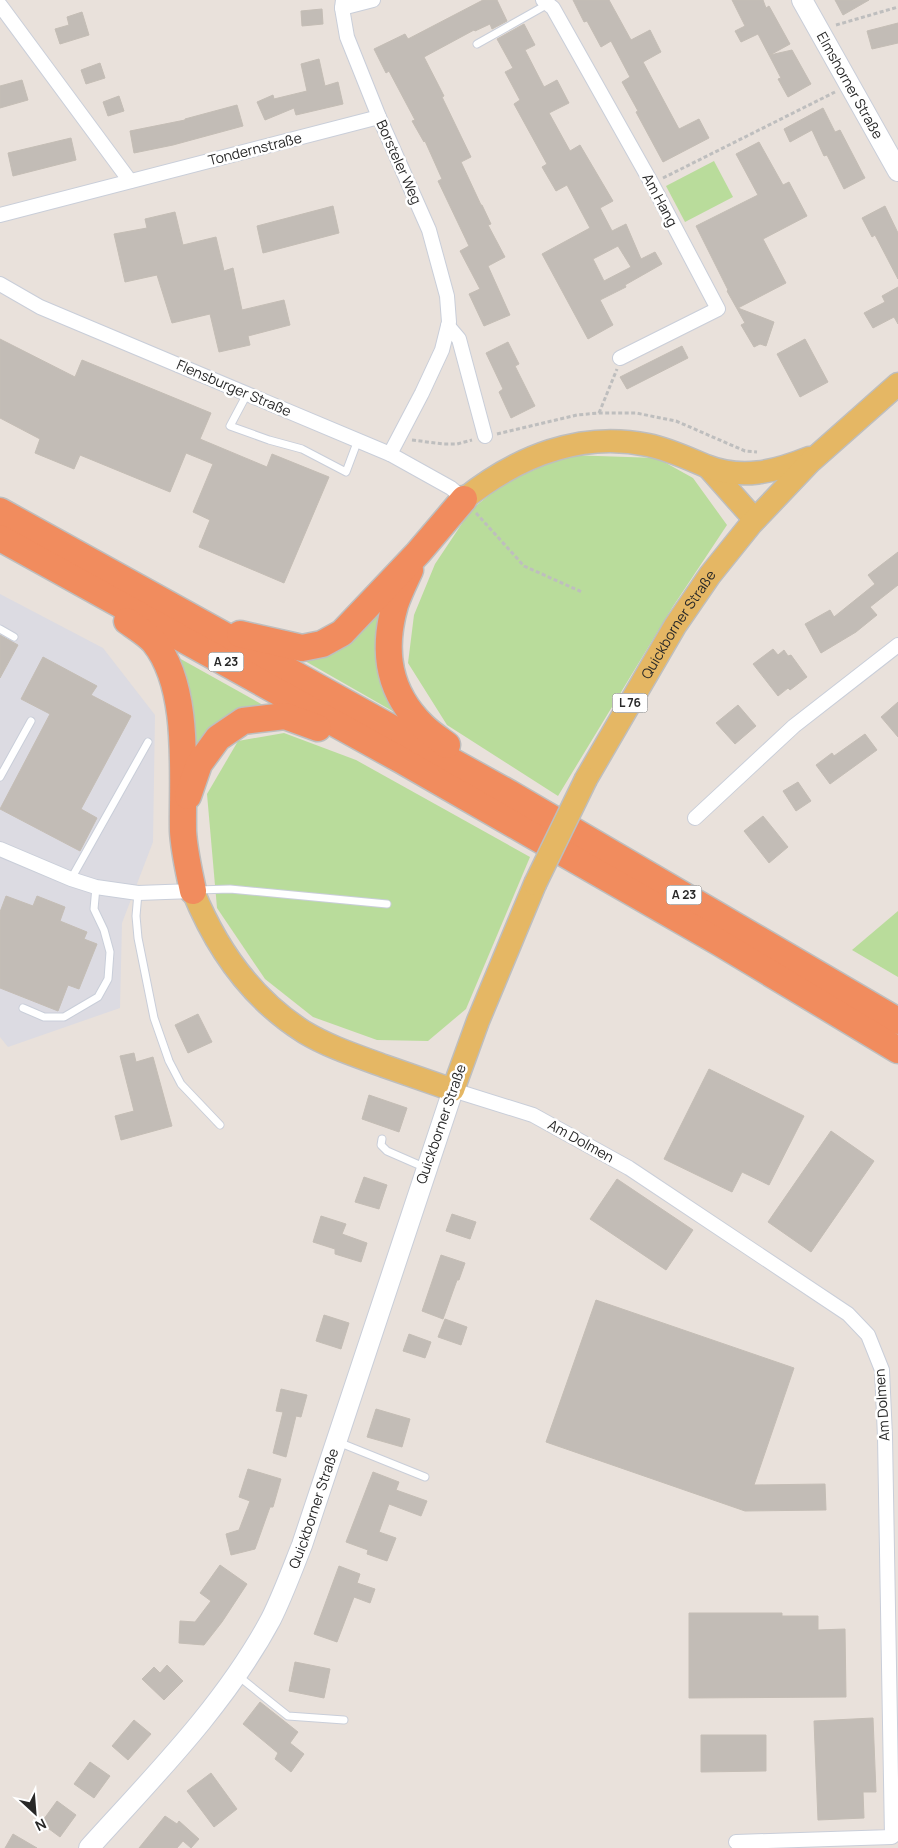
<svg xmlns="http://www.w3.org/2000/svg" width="898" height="1848" font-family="Manrope,sans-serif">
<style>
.industrial{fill:#dcdbe2}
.green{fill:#b9dc9b}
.building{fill:#c2bcb6;stroke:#c4bdb5;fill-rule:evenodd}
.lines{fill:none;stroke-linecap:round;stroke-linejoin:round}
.service-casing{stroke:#c9ced9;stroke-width:9}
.minor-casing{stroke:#c9ced9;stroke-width:16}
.secondary-casing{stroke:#c9ced9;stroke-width:22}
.primary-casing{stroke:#bebebe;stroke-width:25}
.motorway-casing{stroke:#bebebe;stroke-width:29}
.path{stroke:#bebebe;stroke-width:3;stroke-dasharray:4 2.5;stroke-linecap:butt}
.service{stroke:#fff;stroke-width:7}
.minor{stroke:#fff;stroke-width:14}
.secondary{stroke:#fff;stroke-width:20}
.primary{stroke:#e5b764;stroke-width:22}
.motorway{stroke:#f18c5e;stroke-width:26}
.primary-bridge-casing{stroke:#bebebe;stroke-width:25;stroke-linecap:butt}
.primary-bridge{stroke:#e5b764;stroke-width:22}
.labels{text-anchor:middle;stroke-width:5;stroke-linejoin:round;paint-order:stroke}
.shield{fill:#fff;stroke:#686868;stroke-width:1}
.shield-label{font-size:12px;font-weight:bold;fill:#282828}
.street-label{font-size:14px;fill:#282828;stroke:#fff}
</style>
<rect width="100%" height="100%" fill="#e9e1db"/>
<!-- industrial -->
<polygon class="industrial" points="0,594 103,648 155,715 153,842 122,923 120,1008 8,1047 0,1037"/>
<!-- green -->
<g class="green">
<polygon points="714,161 733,197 685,222 666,186"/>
<polygon points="568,455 657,458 693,478 727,525 672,608 558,796 447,725 408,663 414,615 435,564 471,510 504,483"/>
<polygon points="385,604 396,713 305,661 348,643 372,621"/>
<polygon points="170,653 272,710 194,766"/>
<polygon points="284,733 356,760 530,857 466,1009 428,1041 377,1040 313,1017 265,979 217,908 207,794 238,741"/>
<polygon points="898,911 898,977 852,950"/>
</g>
<!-- building -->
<g class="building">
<polygon points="483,0 497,0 507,21 492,29 490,24 475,31 474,30 424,57 444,96 442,97 471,157 461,162 481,205 482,205 491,224 488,225 505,257 488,266 510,315 484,326 469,294 480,289 460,251 469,246 438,181 442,179 425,141 424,142 412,121 415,120 389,71 386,73 374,49 405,34 408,39"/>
<polygon points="573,0 609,0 631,40 650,30 661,52 643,62 679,129 699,119 709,138 663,162 636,112 638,111 622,82 630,77 611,41 601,47 587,21 584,22"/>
<polygon points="732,0 763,0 766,8 769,6 790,44 770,55 792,50 811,84 788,97 778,79 781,78 758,34 741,42 735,31 745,26"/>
<polygon points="835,0 869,0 843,15"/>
<polygon points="322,9 323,24 302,26 301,11"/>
<polygon points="82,12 89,35 60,44 55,29 69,25 67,17"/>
<polygon points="898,23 898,43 872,49 867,31"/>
<path d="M524,24L535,45L525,50L544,87L557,80L569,103L549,113L570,151L580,145L613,201L600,208L612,231L626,224L641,259L655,252L662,264L625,285L626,287L600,300L613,325L588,339L542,254L590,228L567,185L556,191L542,167L547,164L514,104L520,100L505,72L513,68L497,39ZM618,246L631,267L604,281L593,259Z"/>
<polygon points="319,59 325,86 338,82 343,104 296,115 294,108 265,120 257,102 273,95 274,99 307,91 301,64"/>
<polygon points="100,63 105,78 86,84 81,70"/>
<polygon points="22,80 28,100 0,108 0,86"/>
<polygon points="119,96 124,111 108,116 103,102"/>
<polygon points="237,105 243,126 173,145 134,153 130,131 185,120 185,119"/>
<polygon points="823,108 835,132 840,130 865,178 844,189 827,155 824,156 812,130 790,142 784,129"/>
<polygon points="71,138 76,160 13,176 8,153"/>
<polygon points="759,142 783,185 789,182 807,216 763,239 786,283 738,308 774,322 766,346 760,344 754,347 741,325 745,323 727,291 728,290 696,226 758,195 736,154"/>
<polygon points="333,206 339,233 263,253 257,226"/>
<polygon points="885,206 898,233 898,279 875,235 872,237 862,218"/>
<polygon points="175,212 183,245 216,237 224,271 233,268 242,310 284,300 290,325 248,336 250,345 219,352 210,314 172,323 157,275 125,282 114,234 147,228 145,219"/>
<polygon points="898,287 898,324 894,317 873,328 864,313 885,302 882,296"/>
<polygon points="0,339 75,377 82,360 211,413 200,439 267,467 272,454 329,477 284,583 199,547 210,520 193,512 213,464 186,453 170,492 80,455 74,469 35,453 40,439 0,418"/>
<polygon points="805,339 828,382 800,397 777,354"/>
<polygon points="508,342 519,364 515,366 535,406 511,418 499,392 503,389 486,353"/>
<polygon points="682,346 688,358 627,389 620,377"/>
<polygon points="898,552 898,585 870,607 877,615 856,632 821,653 805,624 830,610 834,617 875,584 868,575"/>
<polygon points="0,635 18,645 0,678"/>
<polygon points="773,649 778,655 784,650 788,656 791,655 807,677 790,690 788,688 778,696 753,664"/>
<polygon points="43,657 97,686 91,695 131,716 81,809 97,818 80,851 0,809 50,714 21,699"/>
<polygon points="898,702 898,737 881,717"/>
<polygon points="738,705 756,726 735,744 716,723"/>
<polygon points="865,734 877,750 830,784 816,765 832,753 834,756"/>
<polygon points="798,782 811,801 796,811 783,791"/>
<polygon points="763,816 788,847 769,863 744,831"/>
<polygon points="6,896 33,906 37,896 65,907 60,921 87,932 84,939 97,944 79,989 68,985 58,1011 0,988 0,912"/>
<polygon points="198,1014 212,1042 188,1053 175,1025"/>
<polygon points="134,1053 136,1062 153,1057 172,1126 121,1140 115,1116 134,1111 120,1056"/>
<polygon points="709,1069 804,1116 769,1185 742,1172 732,1192 664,1159"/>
<polygon points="369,1095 407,1108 399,1132 362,1119"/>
<polygon points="831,1131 874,1161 811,1252 768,1222"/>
<polygon points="364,1177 387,1185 379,1209 355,1202"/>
<polygon points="617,1179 693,1230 666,1270 590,1219"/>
<polygon points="452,1214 476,1222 470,1239 446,1231"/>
<polygon points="321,1216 346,1224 342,1234 367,1243 361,1262 335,1254 335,1249 313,1242"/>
<polygon points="441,1255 465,1263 459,1280 457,1280 443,1319 422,1311"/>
<polygon points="596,1300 794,1368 754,1485 825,1484 826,1510 745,1511 546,1442"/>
<polygon points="324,1315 349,1323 341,1349 316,1341"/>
<polygon points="445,1319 467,1327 461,1345 438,1337"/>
<polygon points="409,1334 431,1342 425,1358 403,1351"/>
<polygon points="281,1389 307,1395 301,1417 296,1416 286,1457 273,1453 283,1412 276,1411"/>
<polygon points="376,1409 410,1419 402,1447 367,1437"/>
<polygon points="248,1469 281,1479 273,1507 270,1507 255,1549 231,1555 226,1534 239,1530 250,1501 239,1497"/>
<polygon points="373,1472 399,1482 396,1490 427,1501 421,1516 389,1504 379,1532 396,1538 387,1561 367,1554 368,1550 346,1542"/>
<polygon points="220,1565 247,1584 222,1622 204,1645 179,1643 180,1621 195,1622 211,1601 200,1593"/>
<polygon points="339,1566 360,1574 357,1583 375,1589 370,1603 354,1597 337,1642 314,1634"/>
<polygon points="689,1613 782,1613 782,1616 818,1616 818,1630 845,1629 846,1697 689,1698"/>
<polygon points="295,1662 330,1669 324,1698 289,1691"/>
<polygon points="167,1665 183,1681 164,1700 142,1679 154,1667 160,1673"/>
<polygon points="260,1702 298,1732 290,1743 304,1754 291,1772 275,1759 278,1753 243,1724"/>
<polygon points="873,1718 876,1792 863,1792 864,1818 818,1820 814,1721"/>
<polygon points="134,1720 151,1734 128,1760 112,1746"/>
<polygon points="701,1735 766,1735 766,1771 701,1772"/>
<polygon points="90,1762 110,1776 94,1798 74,1784"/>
<polygon points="211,1773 237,1809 214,1827 187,1791"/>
<polygon points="57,1801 76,1815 60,1837 41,1823"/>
<polygon points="165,1816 177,1824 179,1821 199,1839 191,1848 183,1841 177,1848 139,1848"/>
<polygon points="13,1834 37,1848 5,1848"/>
</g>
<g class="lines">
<defs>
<g id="service">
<polyline points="477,44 548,4"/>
<polyline points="247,394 230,426 269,440 302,449 346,472 358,440"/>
<polyline points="0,629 14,637"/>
<polyline points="0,777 31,721"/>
<polyline points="71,879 148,742"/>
<polyline points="198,890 230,889 387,904"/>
<polyline points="138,893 136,916 138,938 154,1018 169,1061 181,1084 220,1125"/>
<polyline points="23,1008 44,1017 64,1017 98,997 108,979 110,952 104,930 94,909 96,887"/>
<polyline points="382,1139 381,1145 387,1151 426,1168"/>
<polyline points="338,1442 425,1477"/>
<polyline points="237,1675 288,1716 344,1720"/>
</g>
<g id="minor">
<polyline points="343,0 342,8 347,37 379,117 429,230 447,296 449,322 442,350 422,393 390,454"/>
<polyline points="543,0 553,8 652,184 718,309 620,358"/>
<polyline points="0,5 130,181"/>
<polyline points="342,8 373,0"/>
<polyline points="0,215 379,117"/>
<polyline points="0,284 40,307 390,454 451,488 464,499"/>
<polyline points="448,326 459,339 485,436"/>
<polyline points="695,818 794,726 898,645"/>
<polyline points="0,849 71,879 96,887 138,893 193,891"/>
<polyline points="453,1090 533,1115 629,1168 848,1314 868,1335 882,1370 885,1437 892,1837 736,1842"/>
</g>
<g id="secondary">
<path id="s1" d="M802,0L898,171"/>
<path id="s2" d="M89,1848C154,1776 225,1705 271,1619C283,1595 292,1570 302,1545L453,1090"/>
</g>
<g id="primary">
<polyline points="708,467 748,512 756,518"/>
<path d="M464,499C517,457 580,431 648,445C668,449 687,458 706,466C742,480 774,472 809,458"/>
<path id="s3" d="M586,779L675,626L710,575L751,524L810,462L898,384"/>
<path d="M193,891C216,948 252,999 304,1032C329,1047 357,1056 384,1066C407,1074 430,1082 453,1090L478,1021L535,884"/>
</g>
<g id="motorway">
<polyline points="0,511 509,793 898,1021"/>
<polyline points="0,538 401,760 720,943 898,1050"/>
<path d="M410,570C405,581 399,593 395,605C382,651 388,692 423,726C430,733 439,739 447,745"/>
<path d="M127,621C135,627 147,634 154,642C191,688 182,775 183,831C184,851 189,871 193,891"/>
<polyline points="240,634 302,648 322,644 342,633 418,553 464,499"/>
<polyline points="188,796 199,764 218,738 243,721 285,716 318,728"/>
</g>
</defs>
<!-- service casing -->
<use href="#service" class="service-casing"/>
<!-- minor casing -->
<use href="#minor" class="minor-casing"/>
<!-- secondary casing -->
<use href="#secondary" class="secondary-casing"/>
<!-- primary casing -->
<use href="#primary" class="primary-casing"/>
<!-- motorway casing -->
<use href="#motorway" class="motorway-casing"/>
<!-- path -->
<g class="path">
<polyline points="836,25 898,7"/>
<polyline points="663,178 835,92"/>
<polyline points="599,413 617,369"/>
<polyline points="497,434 577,415 599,413 636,413 676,421 745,451 757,452"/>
<polyline points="412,440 443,444 457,444 472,440"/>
<polyline points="476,513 524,566 582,592"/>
</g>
<!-- service -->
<use href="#service" class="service"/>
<!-- minor -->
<use href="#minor" class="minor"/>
<!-- secondary -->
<use href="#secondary" class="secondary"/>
<!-- primary -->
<use href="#primary" class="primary"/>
<!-- motorway -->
<use href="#motorway" class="motorway"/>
<defs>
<polyline id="primary-bridge" points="535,884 586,779"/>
</defs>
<!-- primary-bridge casing -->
<use href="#primary-bridge" class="primary-bridge-casing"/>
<!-- primary-bridge -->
<use href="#primary-bridge" class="primary-bridge"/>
</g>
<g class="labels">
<!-- shield labels -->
<g class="shield">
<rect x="208.5" y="652.5" width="35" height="19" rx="4"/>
<rect x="612.5" y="693.5" width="35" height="19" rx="4"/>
<rect x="666.5" y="885.5" width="35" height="19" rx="4"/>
</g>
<g class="shield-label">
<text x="226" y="666">A 23</text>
<text x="630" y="707">L 76</text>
<text x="684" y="899">A 23</text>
</g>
<!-- street labels -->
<g class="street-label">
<text dy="5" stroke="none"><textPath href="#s1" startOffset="98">Elmshorner Straße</textPath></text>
<text transform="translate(255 149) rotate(-14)" y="5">Tondernstraße</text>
<text transform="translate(399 162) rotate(66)" y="5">Borsteler Weg</text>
<text transform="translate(660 200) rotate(62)" y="5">Am Hang</text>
<text transform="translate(234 388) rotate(23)" y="5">Flensburger Straße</text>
<text dy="5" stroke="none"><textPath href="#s3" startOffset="180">Quickborner Straße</textPath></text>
<text transform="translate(441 1124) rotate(-71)" y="5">Quickborner Straße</text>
<text transform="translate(581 1141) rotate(29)" y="5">Am Dolmen</text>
<text transform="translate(882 1405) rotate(-94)" y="5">Am Dolmen</text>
<text dy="5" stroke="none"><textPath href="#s2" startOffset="412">Quickborner Straße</textPath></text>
</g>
</g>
<!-- north arrow -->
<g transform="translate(35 1813) rotate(154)" stroke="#ffffff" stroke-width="4" paint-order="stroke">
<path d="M0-4L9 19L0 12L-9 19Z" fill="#282828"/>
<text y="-8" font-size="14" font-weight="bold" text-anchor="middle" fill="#282828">N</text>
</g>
</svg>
